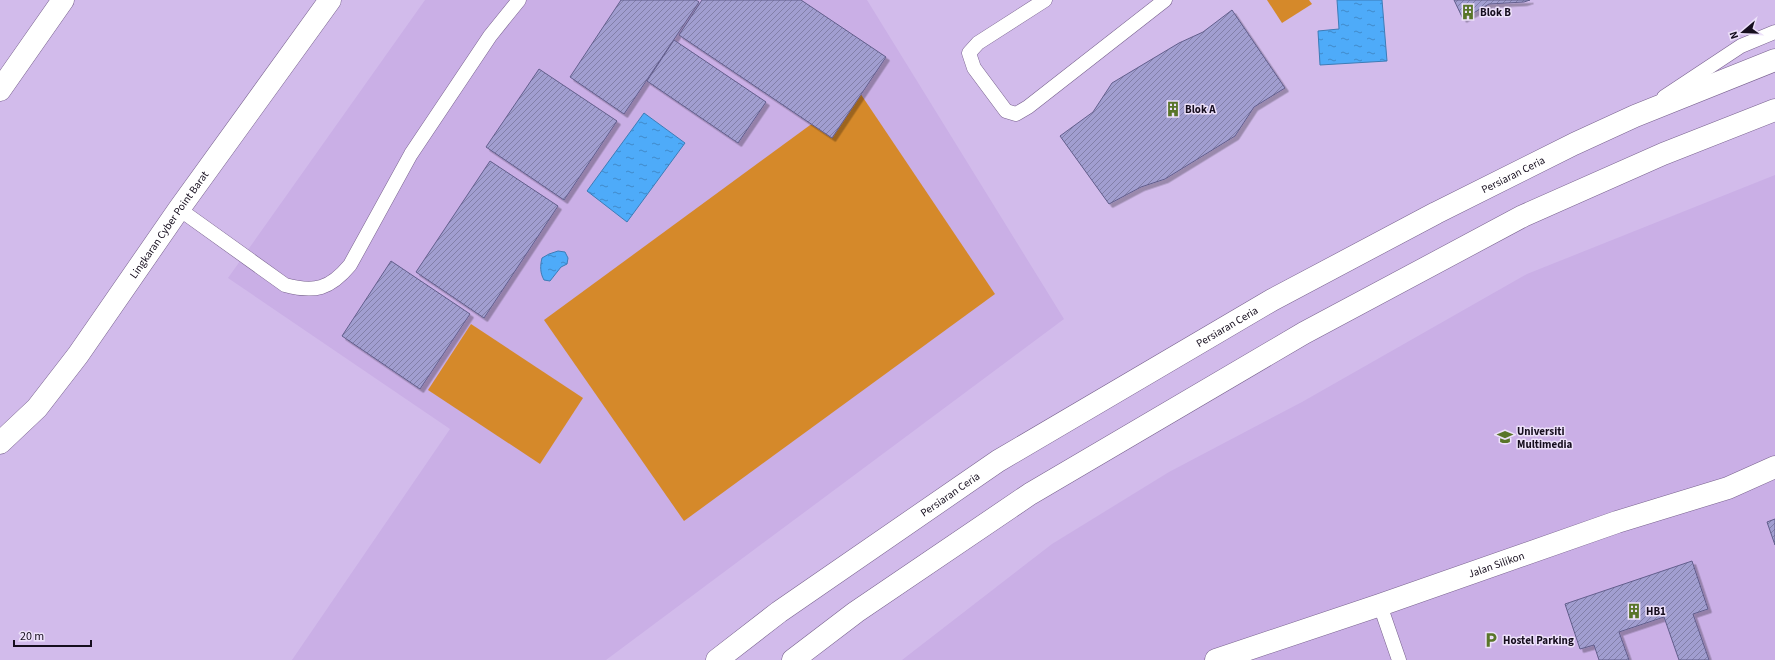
<svg xmlns="http://www.w3.org/2000/svg" width="1775" height="660" font-family="'Source Sans 3',sans-serif">
<style>
.built{fill:#caafe6}
.garden{fill:#d5892a}
.water{fill:url(#water-ripples);stroke:#3d7cb7}
.building{fill:url(#building-hatch);stroke:#625e8c;filter:url(#shadow)}
.lines{fill:none;stroke-linecap:round;stroke-linejoin:round}
.service-casing{stroke:#78628e;stroke-width:15}
.tertiary-casing{stroke:#78628e;stroke-width:23}
.secondary-casing{stroke:#78628e;stroke-width:23}
.service{stroke:#fff;stroke-width:14}
.tertiary{stroke:#fff;stroke-width:22}
.secondary{stroke:#fff;stroke-width:22}
.labels{text-anchor:middle;stroke-width:3;stroke-linejoin:round;paint-order:stroke}
.poi-label{font-size:11px;font-weight:bold;fill:#160e1e;stroke:#ede1fa;text-anchor:start}
.street-label{font-size:11px;fill:#160e1e;stroke:#ede1fa}
</style>
<defs>
<pattern id="water-ripples" width="26" height="14" patternUnits="userSpaceOnUse"><rect width="26" height="14" fill="#4eabf9"/><path d="M2 4q2-2 4 0t4 0M15 11q2-2 4 0t4 0" fill="none" stroke="#408ac9"/></pattern>
<pattern id="building-hatch" width="6" height="6" patternUnits="userSpaceOnUse"><rect width="6" height="6" fill="#a19ed0"/><path d="M-1 1l2-2M0 6l6-6M5 7l2-2" fill="none" stroke="#827fa8"/></pattern>
<filter id="shadow"><feDropShadow dx="3.5" dy="3.5" stdDeviation="0" flood-color="#0004"/></filter>
</defs>
<rect width="100%" height="100%" fill="#d2bbeb"/>
<!-- built -->
<g class="built">
<polygon points="425,0 867,0 1064,319 606,660 292,660 450,429 228,278"/>
<polygon points="1775,175 1775,660 902,660 1052,544 1169,472 1302,402 1527,274"/>
</g>
<!-- garden -->
<g class="garden">
<polygon points="1267,0 1309,0 1312,4 1282,23"/>
<polygon points="858,90 995,294 684,521 544,320"/>
<polygon points="471,324 583,398 540,464 428,390"/>
</g>
<!-- water -->
<g class="water">
<polygon points="1337,0 1382,0 1387,61 1320,65 1318,31 1339,29"/>
<polygon points="644,113 685,143 627,222 587,191"/>
<path d="M558,251L565,252L568,258L567,264L561,267L550,281L544,280C540,273 540,266 542,258L549,254Z"/>
</g>
<!-- building -->
<g class="building">
<polygon points="621,0 696,0 699,2 624,114 570,77"/>
<polygon points="702,0 801,0 886,57 832,138 679,35"/>
<polygon points="1454,0 1530,0 1524,2 1489,4 1463,19"/>
<polygon points="1232,10 1285,88 1254,107 1235,136 1165,179 1141,187 1109,204 1060,136 1093,112 1112,83 1179,43 1203,32"/>
<polygon points="674,40 766,102 738,143 647,81"/>
<polygon points="539,69 617,121 564,200 486,147"/>
<polygon points="490,161 558,206 484,318 416,272"/>
<polygon points="391,261 470,314 420,389 342,336"/>
<polygon points="1775,519 1775,545 1767,522"/>
<polygon points="1692,561 1708,609 1693,614 1709,660 1679,660 1664,617 1619,632 1629,660 1599,660 1594,645 1580,649 1565,604"/>
</g>
<g class="lines">
<defs>
<g id="service">
<polyline points="1045,0 978,43 969,53 974,68 1006,111 1016,114 1028,107 1165,0"/>
<polyline points="1664,97 1741,46 1775,32"/>
<path d="M179,209L285,285C315,293 330,289 350,265L411,154L490,36L519,0"/>
<polyline points="1380,605 1399,660"/>
</g>
<g id="tertiary">
<path id="s1" d="M717,660L779,612L998,461L1272,300L1436,213L1574,144L1635,116L1775,60"/>
<polyline points="793,660 856,612 1030,494 1304,333 1523,216 1663,154 1775,110"/>
<path id="s2" d="M1216,660L1380,605L1617,522L1728,488L1775,467"/>
</g>
<g id="secondary">
<polyline points="0,90 63,0"/>
<path id="s3" d="M0,443L37,408L78,355L179,209L330,0"/>
</g>
</defs>
<!-- service casing -->
<use href="#service" class="service-casing"/>
<!-- tertiary casing -->
<use href="#tertiary" class="tertiary-casing"/>
<!-- secondary casing -->
<use href="#secondary" class="secondary-casing"/>
<!-- service -->
<use href="#service" class="service"/>
<!-- tertiary -->
<use href="#tertiary" class="tertiary"/>
<!-- secondary -->
<use href="#secondary" class="secondary"/>
</g>
<!-- icons -->
<defs>
<symbol id="building-bare" viewBox="-9 -9 18 18"><path d="M-4-6H4V6H1V3H-1V6H-4ZM-2.5-4.3h1.7v1.8h-1.7ZM.8-4.3h1.7v1.8H.8ZM-2.5-1h1.7V.8h-1.7ZM.8-1h1.7V.8H.8Z" fill="#597529" stroke="#ede1fa" stroke-width="2.5" paint-order="stroke"/></symbol>
<symbol id="university-bare" viewBox="-9 -9 18 18"><path d="M0-5L7-2L0 1L-7-2ZM-4 1L0 2.5L4 1V4Q0 6-4 4Z" fill="#597529" stroke="#ede1fa" stroke-width="2.5" paint-order="stroke"/></symbol>
<symbol id="parking-bare" viewBox="-9 -9 18 18"><path d="M-3.5-5.5H1a3.5 3.5 0 0 1 0 7H-1V5.5H-3.5ZM-1-3.4V-.6H.8a1.4 1.4 0 0 0 0-2.8Z" fill="#597529" stroke="#ede1fa" stroke-width="2.5" paint-order="stroke"/></symbol>
</defs>
<g fill-rule="evenodd">
<use href="#building-bare" x="1457" y="1" width="22" height="22"/>
<use href="#building-bare" x="1162" y="98" width="22" height="22"/>
<use href="#university-bare" x="1494" y="426" width="22" height="22"/>
<use href="#building-bare" x="1623" y="600" width="22" height="22"/>
<use href="#parking-bare" x="1480" y="629" width="22" height="22"/>
</g>
<g class="labels">
<!-- poi labels -->
<g class="poi-label">
<text x="1480" y="16">Blok B</text>
<text x="1185" y="113">Blok A</text>
<text x="1517" y="435">Universiti<tspan x="1517" dy="13">Multimedia</tspan></text>
<text x="1646" y="615">HB1</text>
<text x="1503" y="644">Hostel Parking</text>
</g>
<!-- street labels -->
<g class="street-label">
<text dy="4" stroke="none"><textPath href="#s1" startOffset="934">Persiaran Ceria</textPath></text>
<text dy="4" stroke="none"><textPath href="#s3" startOffset="277">Lingkaran Cyber Point Barat</textPath></text>
<text dy="4" stroke="none"><textPath href="#s1" startOffset="610">Persiaran Ceria</textPath></text>
<text dy="4" stroke="none"><textPath href="#s1" startOffset="286">Persiaran Ceria</textPath></text>
<text dy="4" stroke="none"><textPath href="#s2" startOffset="296">Jalan Silikon</textPath></text>
</g>
</g>
<!-- north arrow -->
<g transform="translate(1743 32) rotate(251)" stroke="#ede1fa" stroke-width="3" paint-order="stroke">
<path d="M0-3L7 15L0 10L-7 15Z" fill="#160e1e"/>
<text y="-6" font-size="11" font-weight="bold" text-anchor="middle" fill="#160e1e">N</text>
</g>
<!-- scale -->
<path d="M14 640v6h77v-6" fill="none" stroke="#160e1e" stroke-width="2"/>
<text x="20" y="640" font-size="12" fill="#160e1e" stroke="#ede1fa" stroke-width="3" paint-order="stroke">20 m</text>
</svg>
